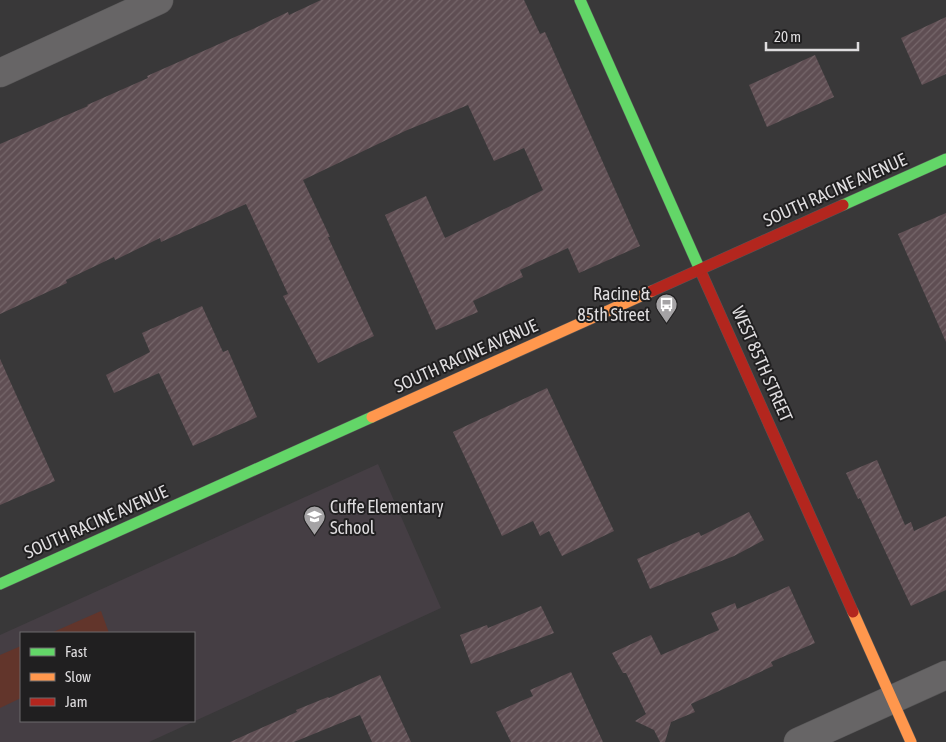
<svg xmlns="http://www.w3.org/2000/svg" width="946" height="742" font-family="'Asap Condensed',sans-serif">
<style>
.built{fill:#453e44;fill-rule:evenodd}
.green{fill:#62352b}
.building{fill:url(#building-hatch)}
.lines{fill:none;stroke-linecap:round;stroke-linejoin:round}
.street-casing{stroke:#565556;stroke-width:29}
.fast-casing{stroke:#565556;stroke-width:12}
.slow-casing{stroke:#565556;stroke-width:12}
.jam-casing{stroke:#565556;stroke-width:12}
.street{stroke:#676566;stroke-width:28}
.fast{stroke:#63d668;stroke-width:11}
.slow{stroke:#ff974d;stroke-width:11}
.jam{stroke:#b3261e;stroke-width:11}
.labels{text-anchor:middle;stroke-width:4;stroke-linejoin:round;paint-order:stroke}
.street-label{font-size:18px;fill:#dfdddf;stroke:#201f20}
.poi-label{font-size:18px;fill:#dfdddf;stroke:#201f20;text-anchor:end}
</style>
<defs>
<pattern id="building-hatch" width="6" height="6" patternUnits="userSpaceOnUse" patternTransform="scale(1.25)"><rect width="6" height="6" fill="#5f4e53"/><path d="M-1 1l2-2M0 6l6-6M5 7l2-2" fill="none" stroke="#76676b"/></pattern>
</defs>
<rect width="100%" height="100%" fill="#393839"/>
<!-- built -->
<path class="built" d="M378,464L441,608L149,742H0V635ZM21,633H194V721H21Z"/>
<!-- green -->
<g class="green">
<polygon points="101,611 109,633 51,633"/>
<polygon points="21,646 21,698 0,708 0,655"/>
</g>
<!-- building -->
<g class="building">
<polygon points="321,0 524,0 540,34 545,32 640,246 579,273 568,248 520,270 523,277 473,301 478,312 436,330 385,215 426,196 445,238 543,190 524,148 494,161 468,105 405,131 303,180 330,237 328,237 374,336 318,363 283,296 288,294 246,204 161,242 160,238 115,260 114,257 66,280 67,283 0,314 0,144 88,106 87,105 148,78 147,76 253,29 288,12 289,15"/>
<polygon points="946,17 946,74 922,85 901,38"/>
<polygon points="815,55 834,97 767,127 749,85"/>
<polygon points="946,213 946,342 898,234"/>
<polygon points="202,306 223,352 228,350 257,417 193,446 159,373 114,393 106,375 150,352 142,333"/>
<polygon points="0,359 55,481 0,505"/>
<polygon points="547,388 614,531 562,556 549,531 540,536 533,521 502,536 453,432"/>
<polygon points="877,460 905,525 911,522 914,531 946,516 946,590 911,606 860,498 858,499 846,473"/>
<polygon points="749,512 764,540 734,556 650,589 637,559 699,532 701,536"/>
<polygon points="789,586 815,643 771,662 773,666 691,704 695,712 671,722 665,742 660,742 654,730 635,721 646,714 626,673 623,673 612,653 651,635 661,655 719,630 711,613 735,603 737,609"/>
<polygon points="541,606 554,633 471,664 460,635 487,625 488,628"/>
<polygon points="571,672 603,742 511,742 496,712 533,696 530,690"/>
<polygon points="380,675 411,742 372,742 360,715 294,742 230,742 297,712 296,710 328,697 329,698"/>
</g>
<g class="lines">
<defs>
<g id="street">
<polyline points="0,73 159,0"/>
<polyline points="798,742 946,675"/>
</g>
<g id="fast">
<polyline points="580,0 701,272"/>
<polyline points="843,205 946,159"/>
<polyline points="0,584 372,417"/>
</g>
<g id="slow">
<polyline points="372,417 652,291"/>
<polyline points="853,612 911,742"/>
</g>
<g id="jam">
<polyline points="701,272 853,612"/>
<polyline points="652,291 843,205"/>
</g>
</defs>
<!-- street casing -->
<use href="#street" class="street-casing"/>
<!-- fast casing -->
<use href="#fast" class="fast-casing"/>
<!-- slow casing -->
<use href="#slow" class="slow-casing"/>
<!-- jam casing -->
<use href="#jam" class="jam-casing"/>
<!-- street -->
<use href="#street" class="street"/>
<!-- fast -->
<use href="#fast" class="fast"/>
<!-- slow -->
<use href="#slow" class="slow"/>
<!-- jam -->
<use href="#jam" class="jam"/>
</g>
<!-- icons -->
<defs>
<symbol id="bus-pin" viewBox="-11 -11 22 30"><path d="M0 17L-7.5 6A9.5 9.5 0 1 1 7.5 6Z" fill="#a5a3a5" stroke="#201f20"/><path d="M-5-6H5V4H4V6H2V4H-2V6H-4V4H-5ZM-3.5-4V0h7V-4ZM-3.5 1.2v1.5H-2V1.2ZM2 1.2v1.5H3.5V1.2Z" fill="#fff"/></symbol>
<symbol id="school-pin" viewBox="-11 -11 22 30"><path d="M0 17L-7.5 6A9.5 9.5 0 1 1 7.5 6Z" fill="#a5a3a5" stroke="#201f20"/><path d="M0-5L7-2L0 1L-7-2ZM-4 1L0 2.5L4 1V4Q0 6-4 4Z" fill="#fff"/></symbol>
</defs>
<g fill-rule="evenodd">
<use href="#bus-pin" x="654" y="292" width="25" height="34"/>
<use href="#school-pin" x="302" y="504" width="25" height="34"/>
</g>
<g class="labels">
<!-- street labels -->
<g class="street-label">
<text transform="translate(835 190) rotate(-24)" y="6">SOUTH RACINE AVENUE</text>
<text transform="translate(466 356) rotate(-24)" y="6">SOUTH RACINE AVENUE</text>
<text transform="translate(762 364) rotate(66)" y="6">WEST 85TH STREET</text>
<text transform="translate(96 522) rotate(-24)" y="6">SOUTH RACINE AVENUE</text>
</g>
<!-- poi labels -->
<g class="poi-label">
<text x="650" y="300">Racine &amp;<tspan x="650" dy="21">85th Street</tspan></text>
<text x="330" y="513" text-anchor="start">Cuffe Elementary<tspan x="330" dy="21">School</tspan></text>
</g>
</g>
<!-- legend -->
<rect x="20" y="632" width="175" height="90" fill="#201f20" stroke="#6c6b6c"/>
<rect x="30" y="648" width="25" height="8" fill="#63d668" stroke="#6c6b6c"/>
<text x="65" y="657" font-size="15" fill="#dfdddf">Fast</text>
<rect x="30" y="673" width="25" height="8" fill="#ff974d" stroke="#6c6b6c"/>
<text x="65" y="682" font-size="15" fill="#dfdddf">Slow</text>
<rect x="30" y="698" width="25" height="8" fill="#b3261e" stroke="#6c6b6c"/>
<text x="65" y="707" font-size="15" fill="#dfdddf">Jam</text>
<!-- scale -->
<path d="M766 42v8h92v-8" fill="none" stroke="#dfdddf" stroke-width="2.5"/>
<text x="774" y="42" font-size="15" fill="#dfdddf" stroke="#201f20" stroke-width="4" paint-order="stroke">20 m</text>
</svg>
